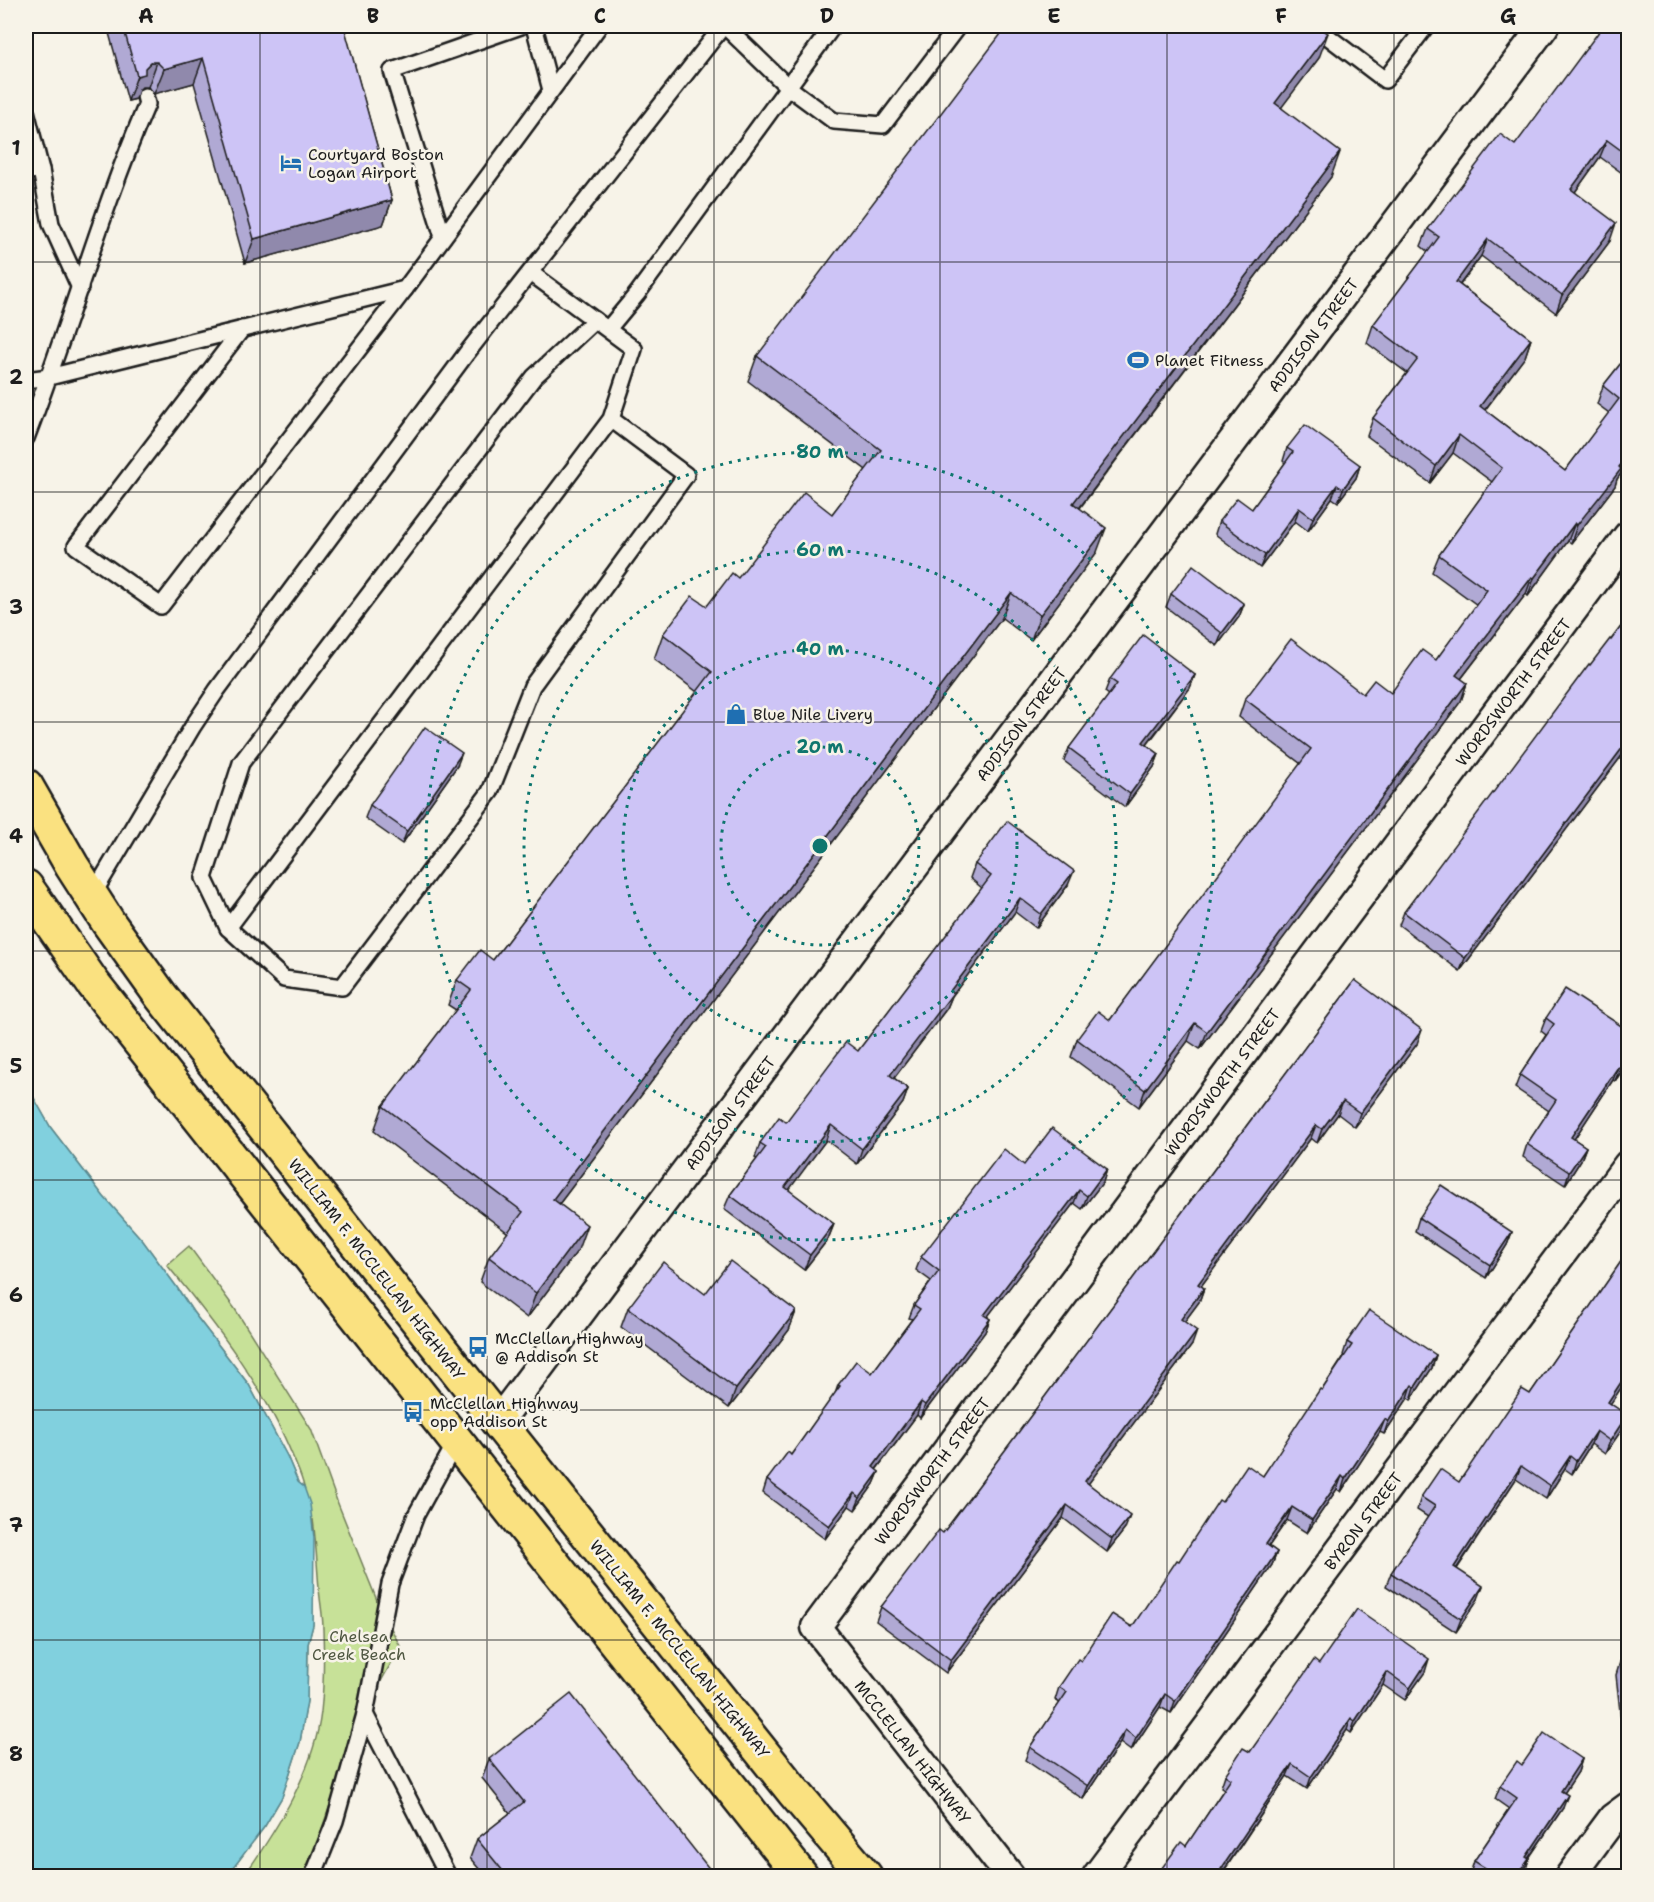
<svg xmlns="http://www.w3.org/2000/svg" width="1654" height="1902" font-family="'Shantell Sans',sans-serif">
<style>
.green{fill:#c7e198;stroke:#727e5a;stroke-width:1.5}
.water{fill:#81d0de;stroke:#598890;stroke-width:1.5}
.lines{fill:none;stroke-linecap:round;stroke-linejoin:round}
.service-casing{stroke:#1c1c1c;stroke-width:20}
.minor-casing{stroke:#1c1c1c;stroke-width:33}
.trunk-casing{stroke:#1c1c1c;stroke-width:38}
.service{stroke:#f7f3e8;stroke-width:15}
.minor{stroke:#f7f3e8;stroke-width:28}
.trunk{stroke:#fae180;stroke-width:33}
.wall{fill:#b0a9d4;stroke:#1c1c1c;stroke-width:1.5}
.shaded-wall{fill:#9089ac;stroke:#1c1c1c;stroke-width:1.5}
.building{fill:#cdc4f6;stroke:#1c1c1c;stroke-width:1.5}
.grid{fill:none;stroke:#1c1c1c;stroke-width:1.5;stroke-opacity:0.55}
.ring{fill:none;stroke:#0f766e;stroke-width:3;stroke-dasharray:3 6}
.labels{text-anchor:middle;stroke-width:5;stroke-linejoin:round;paint-order:stroke}
.poi-label{font-size:16px;fill:#1c1c1c;stroke:#f7f3e8;text-anchor:start}
.street-label{font-size:16px;fill:#1c1c1c;stroke:#f7f3e8}
.park-label{font-size:16px;fill:#4f5741;stroke:#f7f3e8}
.centre{fill:#0f766e;stroke:#f7f3e8;stroke-width:3}
.ring-label{font-size:18px;text-anchor:middle;font-weight:bold;fill:#0f766e;stroke:#f7f3e8;stroke-width:5;stroke-linejoin:round;paint-order:stroke}
.neatline{fill:none;stroke:#1c1c1c;stroke-width:2}
.grid-label{font-size:20px;text-anchor:middle;font-weight:bold;fill:#1c1c1c}
</style>
<rect width="100%" height="100%" fill="#f7f3e8"/>
<filter id="ink" filterUnits="userSpaceOnUse"><feTurbulence type="fractalNoise" baseFrequency=".0167" numOctaves="2"/><feDisplacementMap in="SourceGraphic" scale="12" xChannelSelector="R" yChannelSelector="G"/><feConvolveMatrix kernelMatrix="1 2 1 2 8 2 1 2 1" color-interpolation-filters="sRGB"/></filter>
<g filter="url(#ink)">
<!-- green -->
<path class="green" d="M26,1084L51,1128L104,1197L143,1241L176,1286L193,1312L249,1385L287,1456L298,1482L304,1487C302,1477 297,1467 293,1457C266,1389 214,1322 167,1265L189,1246L235,1309L311,1429L337,1501L378,1603L401,1648C369,1695 350,1748 331,1802C323,1827 313,1851 308,1876H244C277,1829 314,1771 321,1712C324,1685 324,1656 323,1629C323,1615 320,1602 319,1588C317,1565 316,1542 313,1519V1625L308,1644L307,1701L300,1742L282,1797L265,1826L227,1876Z"/>
<!-- water -->
<polygon class="water" points="26,1084 51,1128 104,1197 143,1241 176,1286 193,1312 249,1385 287,1456 298,1482 304,1487 310,1504 314,1538 313,1625 308,1644 307,1701 300,1742 282,1797 265,1826 227,1876 26,1876"/>
<g class="lines">
<defs>
<g id="service">
<polyline points="534,26 551,90"/>
<polyline points="833,26 788,87 834,121 883,125 958,26"/>
<polyline points="1314,26 1385,80 1426,26"/>
<polyline points="26,111 41,170 51,224 80,288"/>
<polyline points="26,171 41,170"/>
<polyline points="443,237 392,71 521,26"/>
<polyline points="531,273 634,349 611,419 686,475 532,686 490,792 342,987 284,979 228,928 611,419"/>
<polyline points="242,329 76,546 161,606 405,289"/>
<polyline points="608,329 637,294 788,87 725,26"/>
<polyline points="26,380 49,377 405,289 599,26"/>
<path d="M26,438C69,328 100,213 147,104L145,96"/>
<polyline points="92,896 193,726 217,690 466,354 723,26"/>
<polyline points="228,928 204,878 241,763 534,377 595,320"/>
<polyline points="313,1876 335,1821 365,1714"/>
<polyline points="448,1876 365,1714 390,1584 416,1515 456,1442"/>
</g>
<g id="minor">
<polyline points="498,1422 1544,26"/>
<polyline points="1010,1876 816,1627 1628,536"/>
<polyline points="1097,1876 1628,1165"/>
<polyline points="1570,1876 1613,1818 1628,1807"/>
</g>
<g id="trunk">
<polyline points="26,786 72,866 108,922 161,996 498,1422 793,1791 865,1876"/>
<polyline points="26,887 92,982 801,1876"/>
</g>
</defs>
<!-- service casing -->
<use href="#service" class="service-casing"/>
<!-- minor casing -->
<use href="#minor" class="minor-casing"/>
<!-- trunk casing -->
<use href="#trunk" class="trunk-casing"/>
<!-- service -->
<use href="#service" class="service"/>
<!-- minor -->
<use href="#minor" class="minor"/>
<!-- trunk -->
<use href="#trunk" class="trunk"/>
</g>
<!-- wall -->
<g class="wall">
<polygon points="107,26 365,26 345,31 392,200 383,225 245,263 194,83 154,94 148,87 142,87 139,90 136,99 128,101"/>
<polygon points="1629,26 1629,178 1600,157 1575,192 1610,241 1556,313 1481,256 1460,285 1531,339 1525,357 1485,410 1565,471 1609,413 1597,404 1603,386 1629,353 1629,463 1617,479 1615,486 1595,512 1571,543 1568,541 1528,596 1526,594 1461,679 1467,683 1461,701 1200,1049 1188,1041 1139,1107 1071,1057 1077,1039 1110,1020 1301,764 1239,717 1245,699 1391,693 1436,660 1477,605 1432,572 1439,555 1492,482 1453,453 1430,483 1367,436 1373,418 1407,373 1367,343 1373,325 1428,252 1421,246 1428,229 1515,145"/>
<polygon points="1319,58 1281,107 1331,177 1080,508 1097,552 1031,640 1002,618 559,1204 578,1250 527,1318 480,1282 489,1257 508,1233 374,1131 383,1106 456,1010 448,1005 457,980 493,960 697,692 654,659 663,634 707,606 738,578 832,514 866,470 748,381 757,356"/>
<polygon points="1287,448 1360,465 1356,478 1338,502 1332,498 1308,531 1295,521 1260,568 1215,534 1219,521 1252,509 1285,463 1283,461"/>
<polygon points="1171,594 1244,604 1239,617 1217,646 1166,607"/>
<polygon points="1629,616 1629,746 1460,971 1399,925 1404,912"/>
<polygon points="1195,675 1190,688 1147,745 1159,754 1154,767 1125,807 1064,761 1069,748 1109,695 1105,692 1110,679"/>
<polygon points="457,766 402,844 365,818 370,805"/>
<polygon points="975,864 1068,885 1036,928 1015,912 952,996 947,1008 894,1078 908,1089 903,1103 857,1164 826,1140 788,1190 834,1224 828,1239 804,1270 724,1209 730,1195 757,1159 755,1158 760,1143 786,1122 858,1051 982,888 970,878"/>
<polygon points="1355,980 1417,1044 1355,1127 1338,1114 1317,1143 1311,1138 1201,1286 1204,1288 1199,1302 1184,1322 1192,1345 1088,1484 1125,1529 1107,1552 1063,1518 946,1673 876,1621 881,1607 943,1533 974,1492"/>
<polygon points="1546,1018 1629,1031 1629,1061 1615,1081 1613,1080 1574,1139 1586,1147 1581,1160 1565,1185 1523,1157 1527,1144 1549,1111 1515,1088 1520,1075 1546,1035 1541,1031"/>
<polygon points="1024,1165 1107,1169 1103,1182 1082,1209 1074,1203 987,1317 990,1319 985,1332 920,1418 917,1415 876,1470 879,1472 874,1484 855,1510 849,1506 825,1539 763,1493 767,1480 791,1455 835,1394 838,1385 872,1373 912,1319 909,1318 914,1305 931,1281 916,1270 921,1257"/>
<polygon points="1419,1218 1512,1232 1507,1245 1486,1278 1415,1231"/>
<polygon points="1629,1250 1629,1376 1610,1404 1627,1415 1623,1428 1605,1454 1591,1444 1572,1474 1565,1469 1546,1499 1516,1479 1457,1569 1478,1599 1456,1632 1386,1586 1391,1573 1428,1517 1417,1510 1421,1497 1459,1482 1530,1394"/>
<polygon points="705,1294 796,1311 789,1330 729,1408 621,1327 628,1308"/>
<polygon points="1347,1342 1436,1355 1432,1368 1411,1400 1408,1398 1384,1434 1380,1432 1341,1492 1337,1489 1307,1533 1287,1520 1269,1546 1277,1552 1272,1565 1171,1713 1160,1707 1131,1751 1120,1743 1083,1799 1025,1760 1030,1747 1060,1703 1055,1700 1059,1687 1081,1661 1132,1627 1222,1502 1263,1476 1322,1390 1344,1356 1343,1355"/>
<polygon points="1629,1661 1629,1756 1625,1757 1616,1675 1620,1662"/>
<polygon points="1319,1664 1425,1672 1405,1700 1383,1685 1351,1733 1347,1730 1307,1789 1287,1776 1224,1871 1186,1846 1224,1789 1221,1787 1225,1775 1250,1752"/>
<polygon points="489,1759 715,1876 485,1876 470,1858 477,1839 510,1813 482,1778"/>
<polygon points="1582,1759 1578,1772 1564,1793 1563,1808 1529,1858 1525,1872 1521,1876 1474,1876 1470,1874 1474,1861 1509,1809 1495,1799 1500,1786 1522,1765"/>
</g>
<!-- shaded-wall -->
<g class="shaded-wall">
<polygon points="334,26 365,26 331,35"/>
<polygon points="1328,33 1319,58 1266,128 1275,103"/>
<polygon points="203,58 194,83 154,94 164,69"/>
<polygon points="151,62 157,62 148,87 142,87 139,90 136,99 128,101 137,76"/>
<polygon points="1607,140 1600,157 1565,206 1571,189"/>
<polygon points="1340,152 1331,177 1064,528 1073,503"/>
<polygon points="392,200 383,225 245,263 254,239"/>
<polygon points="1616,223 1610,241 1556,313 1562,295"/>
<polygon points="1488,239 1481,256 1449,299 1456,282"/>
<polygon points="1531,339 1525,357 1474,424 1480,406"/>
<polygon points="1459,435 1453,453 1430,483 1436,466"/>
<polygon points="1629,454 1629,463 1617,479 1615,486 1571,543 1577,525"/>
<polygon points="1360,465 1356,478 1338,502 1343,489"/>
<polygon points="1337,485 1332,498 1308,531 1313,518"/>
<polygon points="1299,508 1295,521 1260,568 1265,555"/>
<polygon points="1575,523 1568,541 1528,596 1534,578"/>
<polygon points="1106,528 1097,552 1031,640 1040,615"/>
<polygon points="1532,577 1526,594 1450,693 1456,675"/>
<polygon points="1011,593 1002,618 544,1224 553,1199"/>
<polygon points="1244,604 1239,617 1217,646 1222,633"/>
<polygon points="1195,675 1190,688 1138,755 1143,742"/>
<polygon points="1467,683 1461,701 1200,1049 1207,1032"/>
<polygon points="1629,739 1629,746 1460,971 1465,958"/>
<polygon points="462,753 457,766 402,844 407,831"/>
<polygon points="1159,754 1154,767 1125,807 1130,794"/>
<polygon points="1074,871 1068,885 1036,928 1041,914"/>
<polygon points="1020,898 1015,912 952,996 947,1008 885,1090 890,1075 950,991"/>
<polygon points="1195,1023 1188,1041 1139,1107 1145,1090"/>
<polygon points="1422,1030 1417,1044 1355,1127 1360,1113"/>
<polygon points="1629,1055 1629,1061 1615,1081 1620,1068"/>
<polygon points="1618,1067 1613,1080 1567,1150 1571,1137"/>
<polygon points="908,1089 903,1103 857,1164 862,1149"/>
<polygon points="1343,1101 1338,1114 1317,1143 1322,1129"/>
<polygon points="831,1125 826,1140 780,1202 785,1187"/>
<polygon points="1316,1125 1311,1138 1193,1297 1198,1284"/>
<polygon points="1586,1147 1581,1160 1565,1185 1569,1172"/>
<polygon points="1107,1169 1103,1182 1082,1209 1087,1196"/>
<polygon points="1079,1190 1074,1203 979,1328 984,1315"/>
<polygon points="834,1224 828,1239 804,1270 810,1255"/>
<polygon points="587,1225 578,1250 527,1318 536,1293"/>
<polygon points="1512,1232 1507,1245 1486,1278 1490,1265"/>
<polygon points="1204,1288 1199,1302 1176,1333 1181,1319"/>
<polygon points="796,1311 789,1330 729,1408 736,1389"/>
<polygon points="990,1319 985,1332 920,1418 925,1405"/>
<polygon points="1197,1331 1192,1345 1080,1495 1085,1481"/>
<polygon points="1436,1355 1432,1368 1411,1400 1415,1387"/>
<polygon points="1629,1370 1629,1376 1603,1415 1608,1402"/>
<polygon points="1412,1385 1408,1398 1384,1434 1388,1422"/>
<polygon points="921,1402 917,1415 868,1480 873,1467"/>
<polygon points="1627,1415 1623,1428 1605,1454 1610,1441"/>
<polygon points="1385,1419 1380,1432 1341,1492 1345,1479"/>
<polygon points="1596,1431 1591,1444 1572,1474 1576,1461"/>
<polygon points="1570,1456 1565,1469 1546,1499 1550,1486"/>
<polygon points="1521,1466 1516,1479 1449,1580 1454,1567"/>
<polygon points="879,1472 874,1484 855,1510 860,1498"/>
<polygon points="1342,1476 1337,1489 1307,1533 1312,1520"/>
<polygon points="854,1493 849,1506 825,1539 829,1526"/>
<polygon points="1067,1505 1063,1518 946,1673 951,1660"/>
<polygon points="1292,1507 1287,1520 1261,1557 1266,1544"/>
<polygon points="1130,1516 1125,1529 1107,1552 1112,1539"/>
<polygon points="1277,1552 1272,1565 1171,1713 1175,1701"/>
<polygon points="1483,1586 1478,1599 1456,1632 1461,1619"/>
<polygon points="1429,1659 1425,1672 1405,1700 1410,1688"/>
<polygon points="1387,1672 1383,1685 1351,1733 1355,1721"/>
<polygon points="1165,1694 1160,1707 1131,1751 1136,1738"/>
<polygon points="1351,1718 1347,1730 1307,1789 1311,1777"/>
<polygon points="1125,1730 1120,1743 1083,1799 1088,1786"/>
<polygon points="1629,1748 1629,1756 1625,1757"/>
<polygon points="1582,1759 1578,1772 1557,1804 1561,1791"/>
<polygon points="1292,1764 1287,1776 1220,1876 1221,1869"/>
<polygon points="1568,1795 1563,1808 1521,1869 1526,1857"/>
<polygon points="1529,1859 1525,1872 1521,1876 1517,1876"/>
</g>
<!-- building -->
<g class="building">
<polygon points="123,26 344,26 392,200 254,239 203,58 164,69 157,62 151,62 145,68 145,74 137,76"/>
<polygon points="1007,26 1317,26 1328,33 1275,103 1340,152 1073,503 1106,528 1040,615 1011,593 553,1199 587,1225 536,1293 489,1257 523,1212 383,1106 471,990 457,980 480,950 493,960 712,672 663,634 692,596 707,606 732,573 738,578 804,492 832,514 881,450 757,356"/>
<polygon points="1603,26 1629,26 1629,156 1607,140 1571,189 1616,223 1562,295 1488,239 1456,282 1531,339 1480,406 1565,471 1619,399 1603,386 1629,353 1629,454 1619,467 1621,469 1601,495 1577,525 1575,523 1534,578 1532,577 1456,675 1467,683 1207,1032 1195,1023 1145,1090 1077,1039 1098,1011 1110,1020 1311,749 1245,699 1291,639 1363,694 1374,680 1391,693 1422,650 1436,660 1487,590 1439,555 1502,468 1459,435 1436,466 1373,418 1418,359 1373,325 1439,237 1428,229 1500,134 1515,145"/>
<polygon points="1305,425 1360,465 1343,489 1337,485 1313,518 1299,508 1265,555 1219,521 1237,498 1252,509 1293,452 1287,448"/>
<polygon points="1193,565 1244,604 1222,633 1171,594"/>
<polygon points="1629,616 1629,739 1465,958 1404,912 1589,664 1590,665 1610,639 1611,640"/>
<polygon points="1143,635 1195,675 1143,742 1159,754 1130,794 1069,748 1117,684 1110,679"/>
<polygon points="425,727 462,753 407,831 370,805"/>
<polygon points="1007,821 1074,871 1041,914 1020,898 950,991 953,993 890,1075 908,1089 862,1149 831,1125 785,1187 834,1224 810,1255 730,1195 766,1147 760,1143 779,1117 786,1122 846,1042 858,1051 991,876 975,864"/>
<polygon points="1355,980 1422,1030 1360,1113 1343,1101 1322,1129 1316,1125 1198,1284 1204,1288 1181,1319 1197,1331 1085,1481 1130,1516 1112,1539 1067,1505 951,1660 881,1607 939,1530 943,1533 974,1492"/>
<polygon points="1565,989 1629,1031 1629,1055 1620,1068 1618,1067 1571,1137 1586,1147 1569,1172 1527,1144 1556,1100 1520,1075 1554,1024 1546,1018"/>
<polygon points="1052,1128 1107,1169 1087,1196 1079,1190 984,1315 990,1319 925,1405 921,1402 873,1467 879,1472 860,1498 854,1493 829,1526 767,1480 788,1452 791,1455 840,1386 838,1385 856,1361 872,1373 920,1309 914,1305 939,1271 921,1257 1004,1149 1024,1165"/>
<polygon points="1441,1185 1512,1232 1490,1265 1419,1218"/>
<polygon points="1629,1250 1629,1370 1608,1402 1627,1415 1610,1441 1596,1431 1576,1461 1570,1456 1550,1486 1521,1466 1454,1567 1483,1586 1461,1619 1391,1573 1435,1506 1421,1497 1440,1469 1459,1482 1522,1389 1530,1394"/>
<polygon points="730,1261 796,1311 736,1389 628,1308 663,1262 705,1294"/>
<polygon points="1369,1310 1436,1355 1415,1387 1412,1385 1388,1422 1385,1419 1345,1479 1342,1476 1312,1520 1292,1507 1266,1544 1277,1552 1175,1701 1165,1694 1136,1738 1125,1730 1088,1786 1030,1747 1067,1692 1059,1687 1078,1659 1081,1661 1112,1614 1132,1627 1177,1560 1179,1561 1219,1500 1222,1502 1247,1465 1263,1476 1320,1389 1322,1390 1352,1345 1347,1342"/>
<polygon points="1357,1609 1429,1659 1410,1688 1387,1672 1355,1721 1351,1718 1311,1777 1292,1764 1221,1869 1232,1876 1156,1876 1181,1842 1186,1846 1231,1779 1225,1775 1243,1748 1250,1752 1314,1660 1319,1664"/>
<polygon points="1629,1661 1629,1731 1620,1662"/>
<polygon points="571,1694 715,1876 507,1876 477,1839 524,1802 489,1759"/>
<polygon points="1544,1733 1582,1759 1561,1791 1568,1795 1526,1857 1529,1859 1517,1876 1498,1876 1474,1861 1517,1798 1500,1786 1517,1761 1522,1765"/>
</g>
</g>
<!-- grid -->
<path class="grid" d="M260,26V1876M487,26V1876M714,26V1876M940,26V1876M1167,26V1876M1394,26V1876M26,262H1628M26,492H1628M26,722H1628M26,951H1628M26,1180H1628M26,1410H1628M26,1640H1628"/>
<!-- distance rings -->
<g class="ring">
<circle cx="820" cy="846" r="99"/>
<circle cx="820" cy="846" r="197"/>
<circle cx="820" cy="846" r="296"/>
<circle cx="820" cy="846" r="394"/>
</g>
<!-- icons -->
<defs>
<symbol id="hotel-bare" viewBox="-9 -9 18 18"><path d="M-6-4.5h1.5V1H6V5H4.5V3h-9V5H-6ZM-4 0a1.8 1.8 0 1 1 3.6 0ZM.5 0V-2.5h3Q6-2.5 6 0Z" fill="#1f6fb2" stroke="#f7f3e8" stroke-width="2.5" paint-order="stroke"/></symbol>
<symbol id="stadium-bare" viewBox="-9 -9 18 18"><path d="M0-5a6.5 5 0 1 0 0 10a6.5 5 0 1 0 0-10ZM-3.5-1.8h7v3.6h-7Z" fill="#1f6fb2" stroke="#f7f3e8" stroke-width="2.5" paint-order="stroke"/></symbol>
<symbol id="shop-bare" viewBox="-9 -9 18 18"><path d="M-5-2.5h2.3a2.7 3.5 0 0 1 5.4 0H5L5.5 6h-11ZM-1.5-2.5h3a1.5 2.3 0 0 0-3 0Z" fill="#1f6fb2" stroke="#f7f3e8" stroke-width="2.5" paint-order="stroke"/></symbol>
<symbol id="bus-bare" viewBox="-9 -9 18 18"><path d="M-5-6H5V4H4V6H2V4H-2V6H-4V4H-5ZM-3.5-4V0h7V-4ZM-3.5 1.2v1.5H-2V1.2ZM2 1.2v1.5H3.5V1.2Z" fill="#1f6fb2" stroke="#f7f3e8" stroke-width="2.5" paint-order="stroke"/></symbol>
</defs>
<g fill-rule="evenodd">
<use href="#hotel-bare" x="276" y="148" width="30" height="30"/>
<use href="#stadium-bare" x="1123" y="345" width="30" height="30"/>
<use href="#shop-bare" x="721" y="699" width="30" height="30"/>
<use href="#bus-bare" x="463" y="1332" width="30" height="30"/>
<use href="#bus-bare" x="398" y="1397" width="30" height="30"/>
</g>
<g class="labels">
<!-- poi labels -->
<g class="poi-label">
<text x="308" y="160">Courtyard Boston<tspan x="308" dy="18">Logan Airport</tspan></text>
<text x="1155" y="366">Planet Fitness</text>
<text x="753" y="720">Blue Nile Livery</text>
<text x="495" y="1344">McClellan Highway<tspan x="495" dy="18">@ Addison St</tspan></text>
<text x="430" y="1409">McClellan Highway<tspan x="430" dy="18">opp Addison St</tspan></text>
</g>
<!-- street labels -->
<g class="street-label">
<text transform="translate(1313 335) rotate(-53)" y="6">ADDISON STREET</text>
<text transform="translate(1513 692) rotate(-53)" y="6">WORDSWORTH STREET</text>
<text transform="translate(1021 724) rotate(-53)" y="6">ADDISON STREET</text>
<text transform="translate(1222 1082) rotate(-53)" y="6">WORDSWORTH STREET</text>
<text transform="translate(730 1113) rotate(-53)" y="6">ADDISON STREET</text>
<text transform="translate(377 1269) rotate(52)" y="6">WILLIAM F. MCCLELLAN HIGHWAY</text>
<text transform="translate(932 1471) rotate(-53)" y="6">WORDSWORTH STREET</text>
<text transform="translate(1363 1521) rotate(-53)" y="6">BYRON STREET</text>
<text transform="translate(680 1649) rotate(51)" y="6">WILLIAM F. MCCLELLAN HIGHWAY</text>
<text transform="translate(913 1752) rotate(52)" y="6">MCCLELLAN HIGHWAY</text>
</g>
<!-- park labels -->
<g class="park-label">
<text x="359" y="1642">Chelsea<tspan x="359" dy="18">Creek Beach</tspan></text>
</g>
</g>
<circle cx="820" cy="846" r="9" class="centre"/>
<g class="ring-label">
<text x="820" y="458">80 m</text>
<text x="820" y="556">60 m</text>
<text x="820" y="655">40 m</text>
<text x="820" y="753">20 m</text>
</g>
<!-- margin -->
<rect width="1654" height="1902" fill="none" stroke="#f7f3e8" stroke-width="66"/>
<rect x="33" y="33" width="1588" height="1836" class="neatline"/>
<g class="grid-label">
<text x="146" y="23">A</text>
<text x="373" y="23">B</text>
<text x="600" y="23">C</text>
<text x="827" y="23">D</text>
<text x="1054" y="23">E</text>
<text x="1281" y="23">F</text>
<text x="1508" y="23">G</text>
<text x="16" y="155">1</text>
<text x="16" y="384">2</text>
<text x="16" y="614">3</text>
<text x="16" y="843">4</text>
<text x="16" y="1073">5</text>
<text x="16" y="1302">6</text>
<text x="16" y="1532">7</text>
<text x="16" y="1761">8</text>
</g>
</svg>
